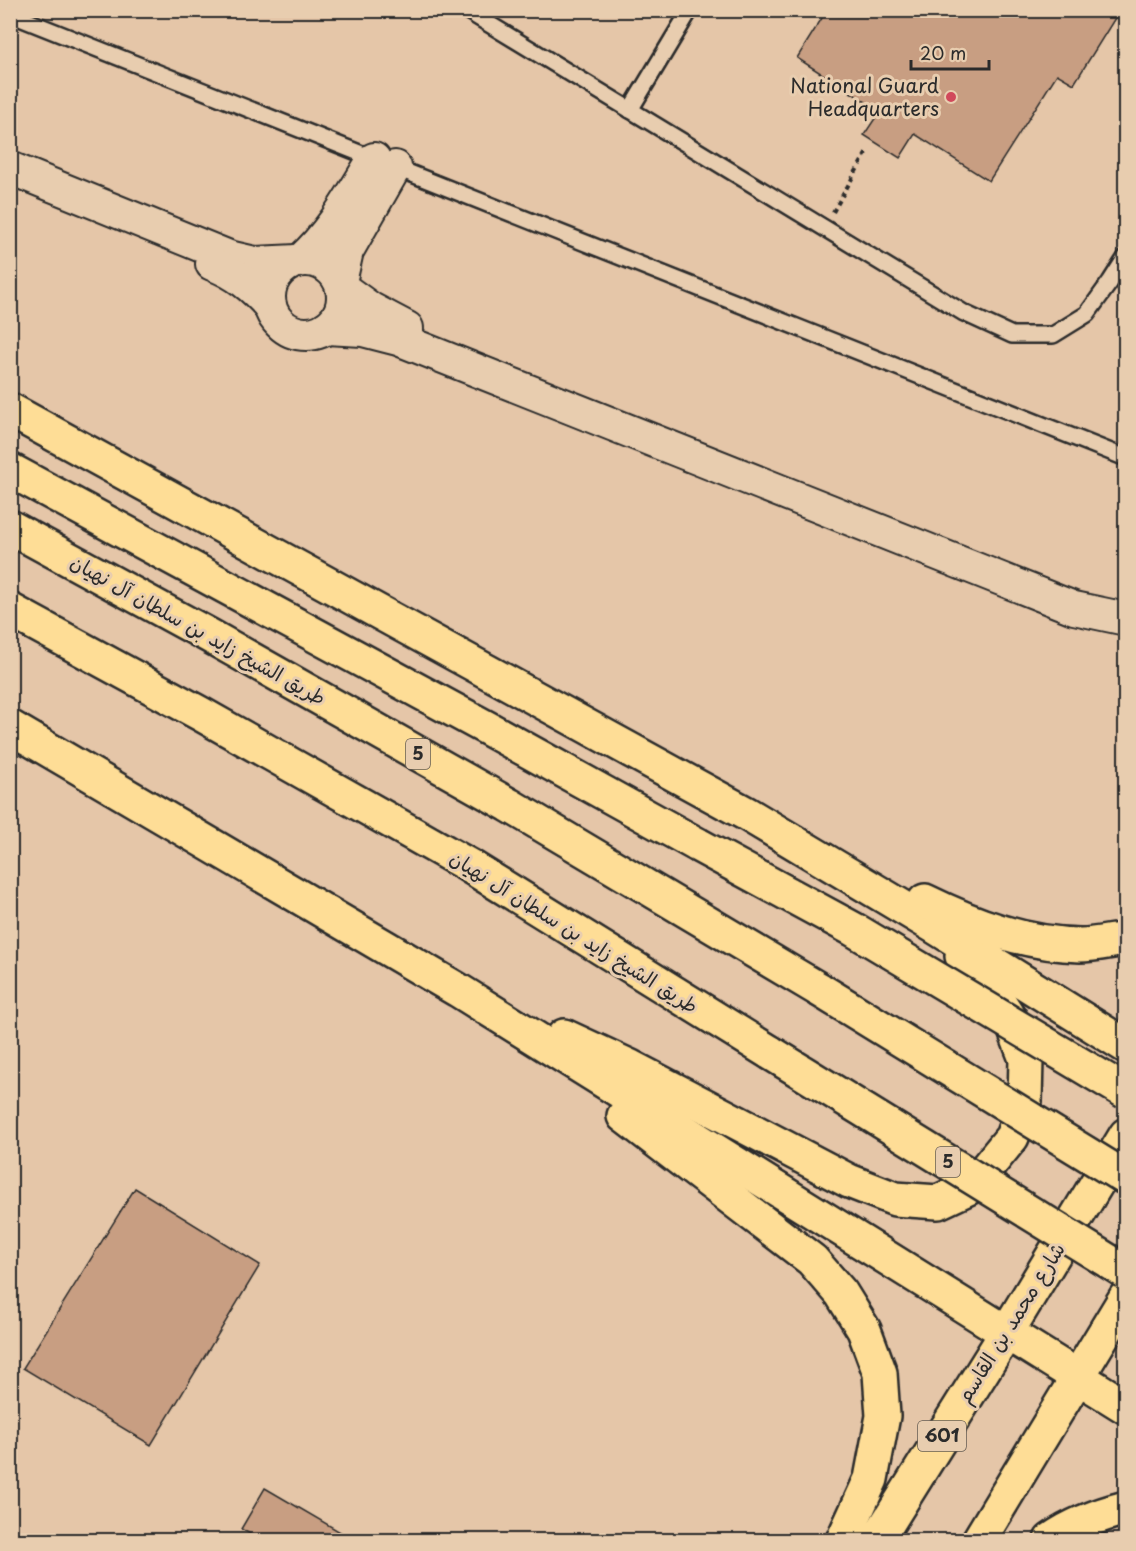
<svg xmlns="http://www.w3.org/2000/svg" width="1136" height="1551" font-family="'Playpen Sans','Playpen Sans Arabic',sans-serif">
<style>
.building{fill:#c89e82;stroke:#2b2b2b;stroke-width:1.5}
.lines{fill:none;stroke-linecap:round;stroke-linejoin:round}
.service-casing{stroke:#2b2b2b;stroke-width:20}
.minor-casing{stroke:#2b2b2b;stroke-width:36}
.primary-casing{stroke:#2b2b2b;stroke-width:38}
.motorway-casing{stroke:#2b2b2b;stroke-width:38}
.path{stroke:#2b2b2b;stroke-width:4;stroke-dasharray:4.5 4.5;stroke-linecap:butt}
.service{stroke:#e8cdaf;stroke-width:15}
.minor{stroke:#e8cdaf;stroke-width:32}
.primary{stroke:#fedd96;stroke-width:33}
.motorway{stroke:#fedd96;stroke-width:33}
.motorway-bridge-casing{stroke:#2b2b2b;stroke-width:38;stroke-linecap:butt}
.motorway-bridge{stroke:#fedd96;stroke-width:33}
.poi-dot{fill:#d1495b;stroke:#e8cdaf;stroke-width:2}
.labels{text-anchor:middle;stroke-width:6;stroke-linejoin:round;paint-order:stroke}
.shield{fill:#e8cdaf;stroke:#645c53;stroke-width:1.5}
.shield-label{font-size:18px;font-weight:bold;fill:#2b2b2b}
.poi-label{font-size:20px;fill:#2b2b2b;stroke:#e8cdaf;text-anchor:end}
.street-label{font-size:20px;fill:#2b2b2b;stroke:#e8cdaf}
</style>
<rect width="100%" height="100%" fill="#e5c6a8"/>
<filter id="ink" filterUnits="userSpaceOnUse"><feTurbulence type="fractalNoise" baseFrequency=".0167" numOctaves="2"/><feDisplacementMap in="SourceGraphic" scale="12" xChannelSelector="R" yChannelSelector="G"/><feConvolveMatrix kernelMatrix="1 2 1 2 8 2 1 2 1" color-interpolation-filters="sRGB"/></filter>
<g filter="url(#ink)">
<!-- building -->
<g class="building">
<polygon points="827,10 1120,10 1074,84 1057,74 989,181 915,134 900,158 864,135 880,111 797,58"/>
<polygon points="135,1188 260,1265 151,1445 23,1368"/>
<polygon points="265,1488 354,1540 261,1540 241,1529"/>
</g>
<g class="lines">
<defs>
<g id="service">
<polyline points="466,10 964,313 1012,335 1053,335 1087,314 1110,282 1126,257"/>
<polyline points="10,14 1126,458"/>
<polyline points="630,110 690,10"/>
</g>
<g id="minor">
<polyline points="10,168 229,257 255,263 297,261"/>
<path d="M301,260C333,231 351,196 374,159"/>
<circle cx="306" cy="297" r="37"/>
<path d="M212,264C236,273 253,287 270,306"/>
<polyline points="340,282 347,251 395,167"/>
<polyline points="342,288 371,309 407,328"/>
<polyline points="326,328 363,330 398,339 1074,608 1126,619"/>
</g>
<g id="primary">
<polyline points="877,1540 1007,1332 1126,1135"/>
<polyline points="979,1540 1126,1297"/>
</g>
<g id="motorway">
<polyline points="10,410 747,814 934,926 1126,1046"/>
<polyline points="10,470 487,728 698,845"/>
<polyline points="10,527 210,636 509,805 820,990"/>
<polyline points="10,610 201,714 468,865 771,1053"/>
<polyline points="10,727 458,990 1126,1407"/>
<path d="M925,901C974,925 1025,944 1080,945C1095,945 1111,941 1126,939"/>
<polyline points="564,1036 631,1067 849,1181 895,1199 938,1202 972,1186 1012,1137 1025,1101 1026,1059 1011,1020 986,982 962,956"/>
<polyline points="624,1116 812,1260 841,1293 864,1330 880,1373 883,1416 871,1479 843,1540"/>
<path d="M1051,1540C1074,1524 1098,1515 1126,1508"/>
</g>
</defs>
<!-- service casing -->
<use href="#service" class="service-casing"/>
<!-- minor casing -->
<use href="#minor" class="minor-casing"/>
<!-- primary casing -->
<use href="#primary" class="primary-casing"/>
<!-- motorway casing -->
<use href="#motorway" class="motorway-casing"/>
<!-- path -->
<polyline class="path" points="833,212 867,152"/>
<!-- service -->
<use href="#service" class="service"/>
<!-- minor -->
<use href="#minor" class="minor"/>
<!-- primary -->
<use href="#primary" class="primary"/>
<!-- motorway -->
<use href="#motorway" class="motorway"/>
<defs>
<g id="motorway-bridge">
<polyline points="698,845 853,929 1126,1092"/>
<polyline points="820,990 1126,1178"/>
<polyline points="771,1053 1126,1272"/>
</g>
</defs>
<!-- motorway-bridge casing -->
<use href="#motorway-bridge" class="motorway-bridge-casing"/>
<!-- motorway-bridge -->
<use href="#motorway-bridge" class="motorway-bridge"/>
</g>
</g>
<!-- markers -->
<circle class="poi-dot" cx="951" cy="97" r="6"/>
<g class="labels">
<!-- shield labels -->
<g class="shield">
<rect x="406" y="739" width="24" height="30" rx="4.5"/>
<rect x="936" y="1147" width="24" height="30" rx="4.5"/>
<rect x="918" y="1421" width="48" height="30" rx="4.5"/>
</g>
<g class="shield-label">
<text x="418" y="760">5</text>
<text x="948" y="1168">5</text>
<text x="942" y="1442">601</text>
</g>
<!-- poi labels -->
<g class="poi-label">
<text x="939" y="93">National Guard<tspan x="939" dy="23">Headquarters</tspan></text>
</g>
<!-- street labels -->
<g class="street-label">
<text transform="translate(198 630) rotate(29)" y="7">طريق الشيخ زايد بن سلطان آل نهيان</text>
<text transform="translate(574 932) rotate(32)" y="7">طريق الشيخ زايد بن سلطان آل نهيان</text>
<text transform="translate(1011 1323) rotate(-58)" y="7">شارع محمد بن القاسم</text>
</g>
</g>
<!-- margin -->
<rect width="1136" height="1551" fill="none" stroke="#e8cdaf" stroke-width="36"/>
<rect x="18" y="18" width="1100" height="1515" fill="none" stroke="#2b2b2b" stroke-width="2" filter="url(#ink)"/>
<!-- scale -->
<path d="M911 60v9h78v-9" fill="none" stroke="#2b2b2b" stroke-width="3"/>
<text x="920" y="60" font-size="18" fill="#2b2b2b" stroke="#e8cdaf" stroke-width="4.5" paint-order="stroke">20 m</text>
</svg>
